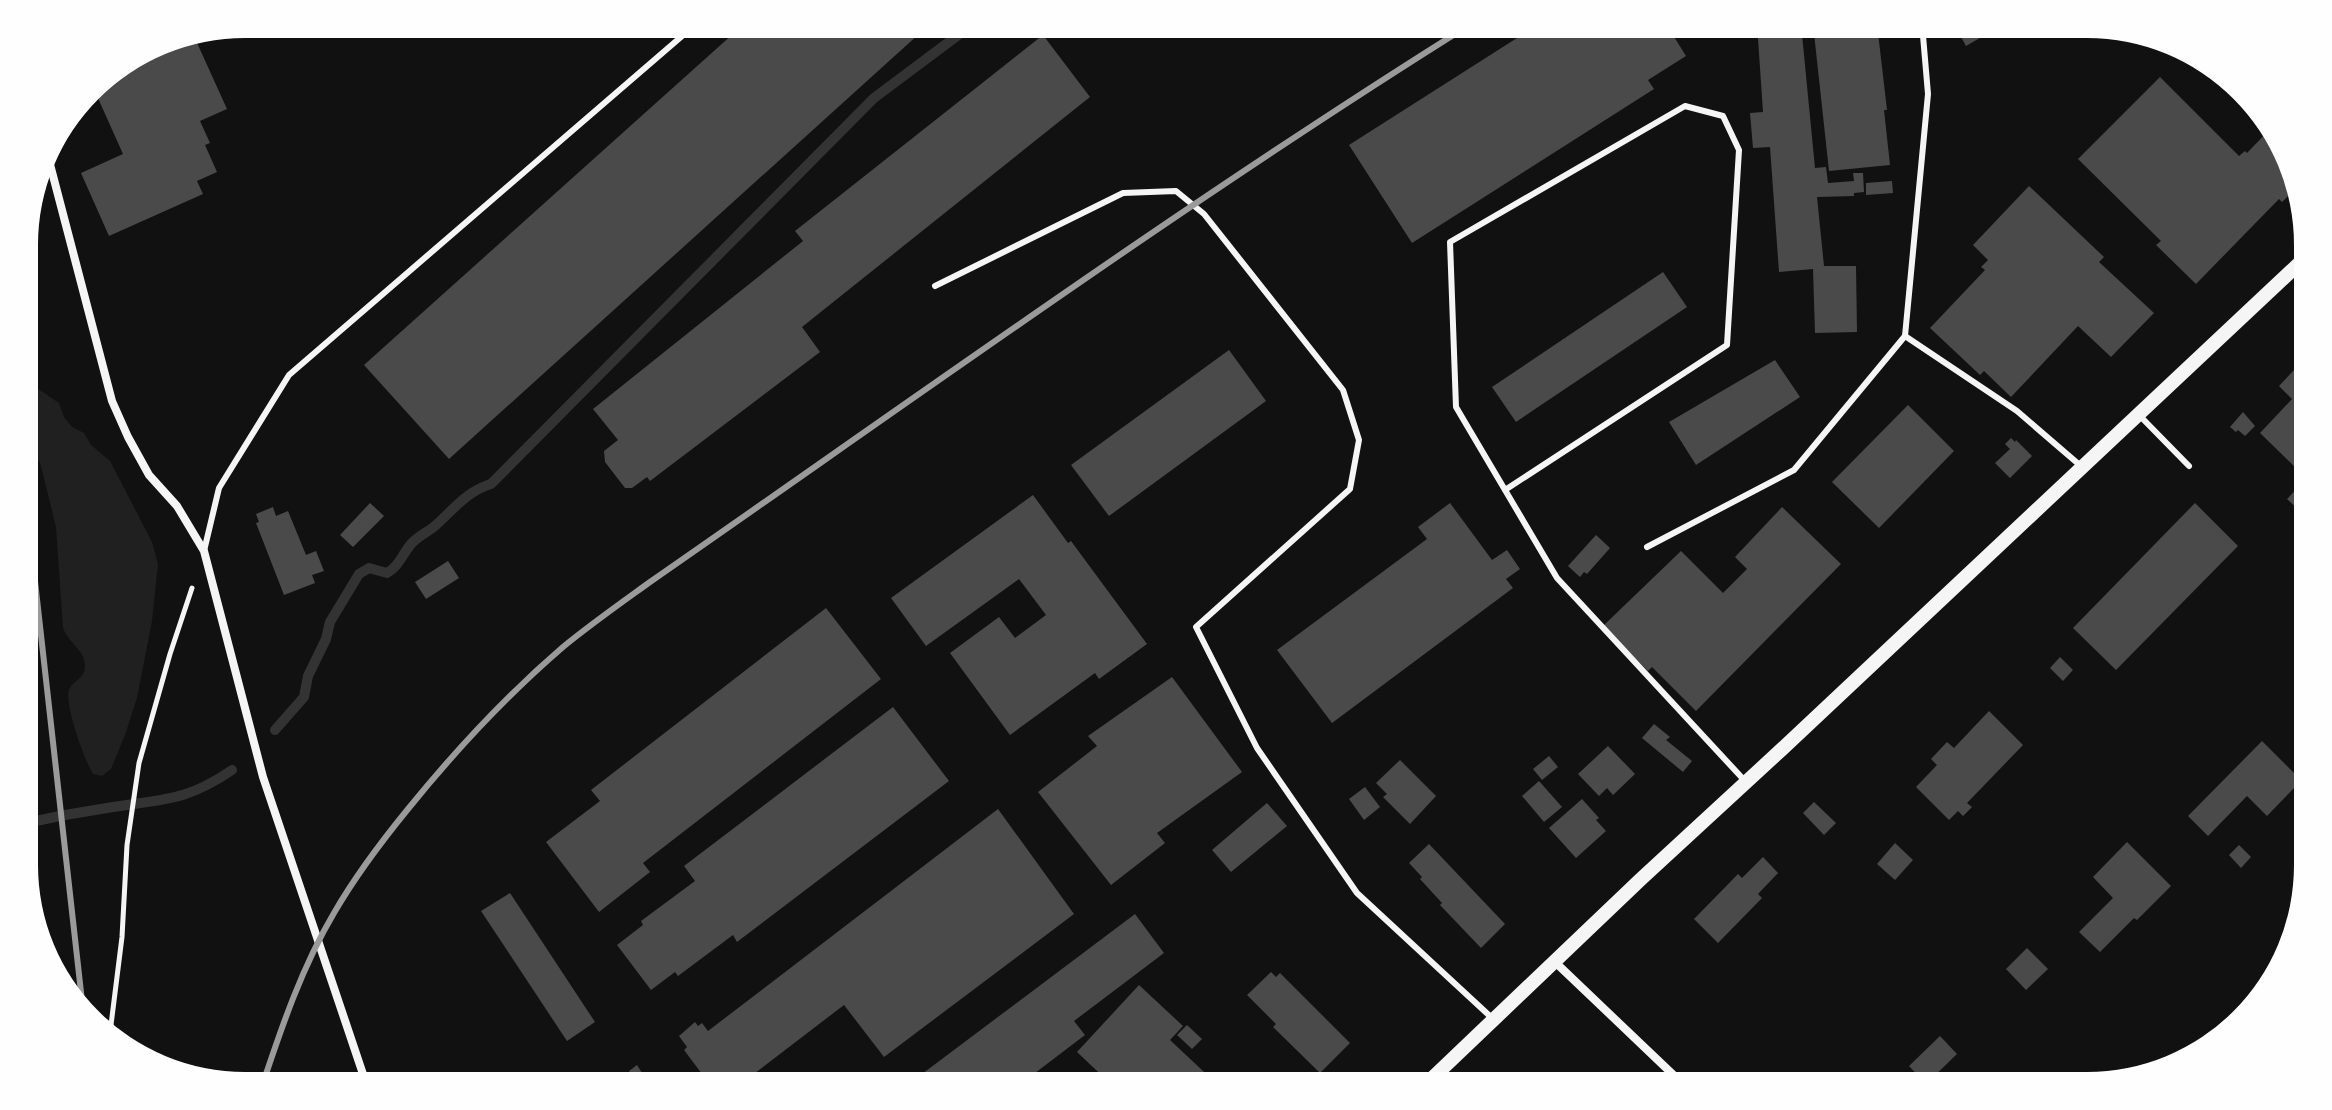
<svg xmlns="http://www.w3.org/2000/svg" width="2332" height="1110" font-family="'Archivo Narrow',sans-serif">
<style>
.green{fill:#202020}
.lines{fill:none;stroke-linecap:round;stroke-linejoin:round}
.stream{stroke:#333;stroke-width:10}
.building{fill:#4a4a4a}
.path{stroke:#f5f5f5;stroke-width:5}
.service{stroke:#f5f5f5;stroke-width:6}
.minor{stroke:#f5f5f5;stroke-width:8}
.tertiary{stroke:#f5f5f5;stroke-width:14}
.rail{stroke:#9a9a9a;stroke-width:6}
</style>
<rect width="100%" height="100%" fill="#111"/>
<!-- green -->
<path class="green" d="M25,380L59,403L64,417L72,427L84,433L91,445L110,461L152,542L158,564L152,621L137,698L125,735L111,769L102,776L93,774C85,761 64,704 69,690C73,680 86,678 85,665C85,651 68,642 63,628L56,527L41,466L35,452L25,419Z"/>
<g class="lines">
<!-- stream -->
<g class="stream">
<path d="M275,730L304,697L308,676L326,639L330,622L359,574L369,568L387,573C399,566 402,555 411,544C418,536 428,532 436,525C454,509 467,491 491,484L874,98L973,24"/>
<path d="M26,823C53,817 80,812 107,808C160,799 184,803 232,770"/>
</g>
</g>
<!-- building -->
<g class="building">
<polygon points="744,24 930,24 449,459 364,365"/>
<polygon points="1539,24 1666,24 1686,56 1648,80 1654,89 1412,243 1349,145"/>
<polygon points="1757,24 1801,24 1815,168 1826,167 1828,183 1854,181 1853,173 1863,173 1864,192 1854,193 1854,196 1817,197 1824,266 1856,266 1857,332 1815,333 1813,269 1779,272 1770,147 1753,148 1750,113 1763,112"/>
<polygon points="1813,24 1877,24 1887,110 1884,110 1890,165 1829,171"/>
<polygon points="1954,24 2004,24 1966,46"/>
<polygon points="193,34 227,109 200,121 210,143 205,145 217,172 197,181 203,194 109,236 81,173 123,154 93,87 99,79 161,41"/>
<polygon points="1043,35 1090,97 802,327 820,352 650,481 647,477 632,488 625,488 605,462 604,451 618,440 593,409 803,241 795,231"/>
<polygon points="2160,77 2239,156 2245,151 2247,153 2272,127 2296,188 2282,202 2279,199 2196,284 2156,245 2161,241 2078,159"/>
<polygon points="1892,181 1893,193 1866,195 1866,183"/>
<polygon points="2029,186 2104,257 2099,262 2154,313 2111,357 2078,326 2011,397 1984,371 1980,375 1930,328 1985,270 1981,267 1988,260 1973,245"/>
<polygon points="1663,272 1687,307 1516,422 1492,387"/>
<polygon points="1229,350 1266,401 1109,516 1071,465"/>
<polygon points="1775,360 1800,397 1696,465 1669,422"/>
<polygon points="2294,370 2307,382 2307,466 2301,473 2260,433 2292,399 2279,386"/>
<polygon points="1908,405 1954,451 1879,528 1832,482"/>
<polygon points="2243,412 2255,426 2245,436 2238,430 2236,432 2230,427"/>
<polygon points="2011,438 2015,442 2016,440 2032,456 2010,478 1995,463 2010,449 2005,444"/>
<polygon points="2307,478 2307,518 2287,499"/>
<polygon points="1033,495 1068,543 1071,541 1147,644 1099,679 1095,673 1010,735 950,653 999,617 1015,638 1046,615 1019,579 926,646 891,598"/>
<polygon points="370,503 384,516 353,547 340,535"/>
<polygon points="1450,503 1492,560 1507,550 1520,569 1506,579 1513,588 1332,723 1277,650 1427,539 1418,527"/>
<polygon points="2195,503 2238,546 2116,670 2073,628"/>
<polygon points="273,507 276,516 288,511 306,555 316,551 324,571 312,575 315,583 284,595 256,523 259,522 256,514"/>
<polygon points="1782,507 1841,564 1696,711 1652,667 1648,671 1603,626 1681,551 1723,593 1747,569 1735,557"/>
<polygon points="1596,535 1610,548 1587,574 1584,572 1580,577 1568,566"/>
<polygon points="448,561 459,578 426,599 415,582"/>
<polygon points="826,608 881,679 643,863 650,872 599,912 546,842 600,801 591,790"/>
<polygon points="2060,657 2073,670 2063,681 2050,668"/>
<polygon points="1172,677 1242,772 1157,833 1165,843 1111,885 1038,792 1097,746 1088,736"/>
<polygon points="893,707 949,781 737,942 733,935 678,976 675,972 651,990 617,945 643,925 641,921 695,881 684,866"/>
<polygon points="1989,711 2023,745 1967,803 1972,807 1963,816 1958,811 1949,820 1916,787 1937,765 1931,759 1947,742 1954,748"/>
<polygon points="1654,724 1670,737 1666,740 1692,761 1683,772 1642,738"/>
<polygon points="2262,741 2308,787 2308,800 2295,787 2267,816 2247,796 2208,836 2188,816"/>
<polygon points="1608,746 1635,774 1613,795 1607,788 1599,796 1578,774"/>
<polygon points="1549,756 1558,767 1542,780 1533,769"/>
<polygon points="1400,760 1436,796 1410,824 1383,797 1387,794 1376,783"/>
<polygon points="1539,781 1562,807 1544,822 1522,796"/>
<polygon points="1365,787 1380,807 1364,820 1349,799"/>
<polygon points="1582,799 1599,818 1596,820 1606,831 1576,858 1549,828"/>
<polygon points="1814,802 1836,823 1824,835 1803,813"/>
<polygon points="1267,803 1287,826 1231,872 1212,850"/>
<polygon points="998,809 1074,914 884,1057 844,1005 738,1086 711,1086 684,1050 687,1047 679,1036 695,1022 698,1026 702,1023 708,1031"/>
<polygon points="2127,842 2171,886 2137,920 2134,918 2100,952 2079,932 2113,898 2093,877"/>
<polygon points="1895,843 1913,860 1895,880 1877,864"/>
<polygon points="1429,844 1505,924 1481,948 1440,905 1442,903 1420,879 1422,877 1409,863"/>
<polygon points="2239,845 2251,857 2241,868 2229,855"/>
<polygon points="1763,857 1778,873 1758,894 1762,898 1718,943 1694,919 1738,874 1742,878"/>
<polygon points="510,893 595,1022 567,1041 481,911"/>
<polygon points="1135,914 1164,953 1074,1021 1085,1035 1018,1086 906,1086"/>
<polygon points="2027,948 2048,969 2026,990 2006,969"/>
<polygon points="1271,972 1276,977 1280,973 1350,1043 1320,1073 1273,1027 1276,1024 1247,995"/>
<polygon points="1139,985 1183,1026 1170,1040 1219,1086 1113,1086 1077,1052"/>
<polygon points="1187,1025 1202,1039 1192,1049 1177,1035"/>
<polygon points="1940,1036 1957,1054 1926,1084 1909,1066"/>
<polygon points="637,1065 646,1079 652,1075 660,1086 638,1086 629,1071"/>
</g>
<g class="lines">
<!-- path -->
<polyline class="path" points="110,1033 122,937 127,845 139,763 170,654 192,588"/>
<!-- service -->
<g class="service">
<polyline points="1922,24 1928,94 1905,336 2017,411 2082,467"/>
<polyline points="935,286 1123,193 1176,191 1204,214 1343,390 1359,440 1350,489 1196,627 1257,748 1357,893 1492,1018"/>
<polyline points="2139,415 2189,466"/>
<polyline points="1505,490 1727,345 1739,150 1723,116 1685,106 1450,242 1456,407 1557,578 1745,781"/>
<polyline points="1647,547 1794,470 1905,336"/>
<polyline points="204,551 219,488 289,375 696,24"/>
</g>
<!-- minor -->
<g class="minor">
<polyline points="46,149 112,401 128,437 149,475 177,506 204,551 263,777 367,1086"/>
<polyline points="1555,962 1685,1086"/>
</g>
<!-- tertiary -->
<polyline class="tertiary" points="1424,1086 1641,879 1781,750 2306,257"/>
<!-- rail -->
<g class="rail">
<polyline points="25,492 83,1010"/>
<path d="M262,1086C282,1026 302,967 334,913C356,875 381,842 408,809C455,751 506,696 563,647C591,624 621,603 650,582C922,393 1191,199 1471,24"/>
</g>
</g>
<!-- crop -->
<path d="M0 0H2332V1110H0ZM245 38H2087A207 207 0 0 1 2294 245V865A207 207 0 0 1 2087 1072H245A207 207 0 0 1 38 865V245A207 207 0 0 1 245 38Z" fill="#fefefe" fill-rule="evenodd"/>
</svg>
